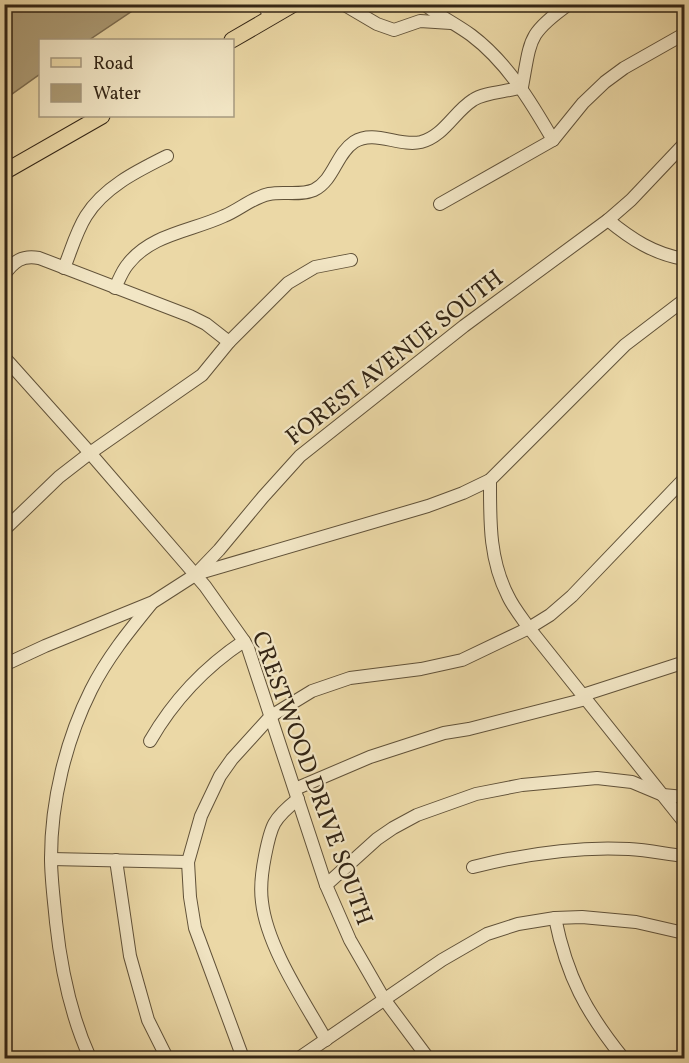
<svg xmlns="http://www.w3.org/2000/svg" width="689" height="1063" font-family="Vollkorn,serif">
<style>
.water{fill:#ac9b75;stroke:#7c6c4f;stroke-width:1.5}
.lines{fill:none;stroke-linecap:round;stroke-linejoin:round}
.minor-casing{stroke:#615239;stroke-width:14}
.major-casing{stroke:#332515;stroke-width:17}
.minor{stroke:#f2e6c5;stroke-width:12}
.major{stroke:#ebd8a6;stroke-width:15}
.labels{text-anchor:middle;stroke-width:4.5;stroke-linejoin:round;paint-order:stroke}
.street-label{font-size:24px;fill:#332515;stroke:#f2e6c5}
</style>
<rect width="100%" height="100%" fill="#ebd8a6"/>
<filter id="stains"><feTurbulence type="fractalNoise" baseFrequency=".00333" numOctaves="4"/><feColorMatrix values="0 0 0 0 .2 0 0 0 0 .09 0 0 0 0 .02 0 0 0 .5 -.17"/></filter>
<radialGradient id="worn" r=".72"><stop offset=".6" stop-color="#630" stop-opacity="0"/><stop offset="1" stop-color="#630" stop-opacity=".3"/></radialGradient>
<!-- water -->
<polygon class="water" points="5,4 141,4 141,5 89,40 40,40 40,74 5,99"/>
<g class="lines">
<defs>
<g id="minor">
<polyline points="263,4 271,18"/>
<polyline points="343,4 377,24 394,30 420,21 451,23"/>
<path d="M424,4C439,16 456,24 471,35C507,62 531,102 553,140"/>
<polyline points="440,204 553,140 583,103 605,82 624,68 684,34"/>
<path d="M608,220C631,239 654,254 684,259"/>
<path d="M64,268C71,251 76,232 86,216C104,187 137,171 167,156"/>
<path d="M4,275C14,261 22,255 39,258L190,316L206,324L229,342"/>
<path d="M115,288C119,280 122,271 128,264C151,234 192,231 224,216C239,210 253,197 269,194C284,191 300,196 314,190C334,180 336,154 354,142C374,129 399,147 421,142C444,136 454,112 473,100C485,92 507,92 522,87C531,39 527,34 569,4"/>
<polyline points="4,357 90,453 205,586 244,641 248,648 326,885 350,940 384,999 428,1058"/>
<path d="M490,480C490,521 489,559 508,596C513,607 522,618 529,628L684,822"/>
<polyline points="4,530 59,477 90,453 202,375 229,342 288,283 315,267 351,260"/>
<polyline points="196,574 428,506 463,493 490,480 625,345 684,300"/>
<polyline points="4,665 45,646 153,602 195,575 219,550 263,497 300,456 464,326 608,220 631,200 684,144"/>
<polyline points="583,695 682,663 684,664"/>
<path d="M150,741C173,701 205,667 244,641"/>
<polyline points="295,789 370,757 444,733 469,729 586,699"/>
<path d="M298,799C273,819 271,825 265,856C262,871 260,888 262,902C267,947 304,1001 326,1040"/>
<polyline points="51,859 188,862"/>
<polyline points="116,860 130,956 148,1020 167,1058"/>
<path d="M473,867C525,854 576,846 629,849C648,850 666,854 684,856"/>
<polyline points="326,885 377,839 393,828 417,815 476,794 522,785 597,778 632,782 663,795 684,797"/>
<path d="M555,918C567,977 586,1012 623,1058"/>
<path d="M90,1058C70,1014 61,969 56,922C54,900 51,879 51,858C51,801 66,740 91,690C107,658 129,631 151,604"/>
<polyline points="243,1058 195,928 190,897 188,862 201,816 220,776 232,759 271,716 312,691 350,678 421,669 462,660 529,628 550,615 572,596 684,479"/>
<polyline points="299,1058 442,960 487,934 518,924 555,918 582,917 636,922 684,933"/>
</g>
<g id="major">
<polyline points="232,40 294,4"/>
<polyline points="4,172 102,116"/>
</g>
</defs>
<!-- minor casing -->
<use href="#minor" class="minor-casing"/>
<!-- major casing -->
<use href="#major" class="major-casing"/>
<!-- minor -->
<use href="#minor" class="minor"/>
<!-- major -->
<use href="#major" class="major"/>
</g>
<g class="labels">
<!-- street labels -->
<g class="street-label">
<text transform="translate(394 357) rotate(-38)" y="8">FOREST AVENUE SOUTH</text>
<text transform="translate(313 778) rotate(70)" y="8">CRESTWOOD DRIVE SOUTH</text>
</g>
</g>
<!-- margin -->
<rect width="689" height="1063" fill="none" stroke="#ebd8a6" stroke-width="24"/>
<rect x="6" y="6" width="677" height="1051" fill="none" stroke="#332515" stroke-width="3"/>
<rect x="12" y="12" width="665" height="1039" fill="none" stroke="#332515" stroke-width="1.5"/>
<!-- legend -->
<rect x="39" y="39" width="195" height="78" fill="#f2e6c5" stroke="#a6997f" stroke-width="1.5"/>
<rect x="51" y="58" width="30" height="9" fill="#ebd8a6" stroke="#a6997f" stroke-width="1.5"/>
<text x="93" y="69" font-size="18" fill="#332515">Road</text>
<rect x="51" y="84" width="30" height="18" fill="#ac9b75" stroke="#a6997f" stroke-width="1.5"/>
<text x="93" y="99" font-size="18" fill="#332515">Water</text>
<rect width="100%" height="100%" filter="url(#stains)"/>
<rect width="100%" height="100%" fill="url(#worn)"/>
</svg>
